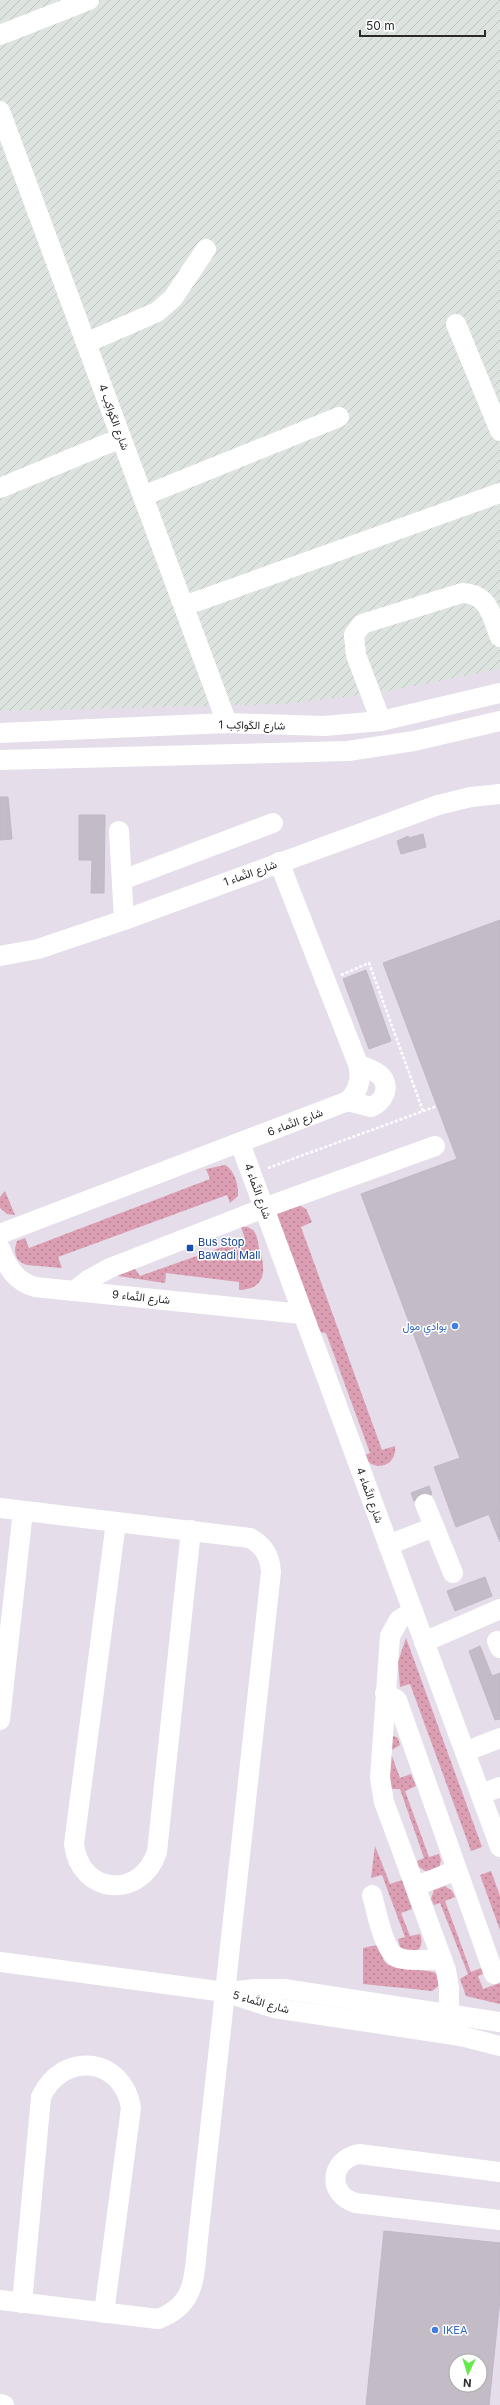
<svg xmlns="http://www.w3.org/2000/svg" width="500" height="2405" font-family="Inter,Vazirmatn,sans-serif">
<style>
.industrial{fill:url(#industrial-furrows)}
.grass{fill:url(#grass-dots)}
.building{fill:#c3bbc6;stroke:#c1b7c6;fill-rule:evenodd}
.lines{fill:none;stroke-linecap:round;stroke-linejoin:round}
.path{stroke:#fff;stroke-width:2.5;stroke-dasharray:3 2;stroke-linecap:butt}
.minor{stroke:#fff;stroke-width:20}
.transit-dot{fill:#1a4fb4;stroke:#fff;stroke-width:1.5}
.shop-dot{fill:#3f7fe0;stroke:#fff;stroke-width:1.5}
.labels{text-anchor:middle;stroke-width:3;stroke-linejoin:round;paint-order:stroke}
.street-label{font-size:11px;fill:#2a2a2a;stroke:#fff}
.transit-label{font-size:11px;fill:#164399;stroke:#fff;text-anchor:start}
.shop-label{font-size:11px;fill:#366cbe;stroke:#fff;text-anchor:end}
</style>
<defs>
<pattern id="industrial-furrows" width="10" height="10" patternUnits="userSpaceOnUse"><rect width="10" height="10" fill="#dde3df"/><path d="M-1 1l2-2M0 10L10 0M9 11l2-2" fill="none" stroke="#bec3c0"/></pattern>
<pattern id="grass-dots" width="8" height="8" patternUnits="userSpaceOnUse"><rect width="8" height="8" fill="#dc9eb2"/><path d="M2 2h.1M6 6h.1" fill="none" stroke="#b38191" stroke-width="1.8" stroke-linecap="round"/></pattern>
</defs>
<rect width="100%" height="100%" fill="#e5ddea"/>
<!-- industrial -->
<polygon class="industrial" points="0,0 500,0 500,669 377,693 284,704 0,711"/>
<!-- grass -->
<g class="grass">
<path d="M225,1165C234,1169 239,1186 238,1196L230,1203L227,1195L58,1257L62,1268L27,1265C15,1261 13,1252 17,1241L25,1238L29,1248L210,1179L206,1169Z"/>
<polygon points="5,1191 15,1215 7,1214 0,1208 0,1197"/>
<path d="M297,1204L306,1209L312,1222L301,1227L382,1450L395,1446C397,1467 374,1473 363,1456L370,1453L326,1333L318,1332L277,1216L279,1211Z"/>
<path d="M241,1227C246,1226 249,1227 253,1230C257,1234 258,1242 259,1248C266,1269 267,1289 239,1290V1282L166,1273L165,1283L118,1276V1274L135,1269L140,1276L245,1239Z"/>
<polygon points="406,1638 482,1847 471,1851 410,1684 400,1687 398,1662"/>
<polygon points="394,1736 398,1738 400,1745 390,1751 400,1778 411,1774 416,1786 405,1791 429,1857 439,1854 441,1860 439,1869 427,1872 419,1867 417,1861 424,1858 400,1789 390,1789 385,1739"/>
<path d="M375,1846L390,1884L402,1880L412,1909L401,1913L410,1936L420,1934C423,1943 422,1950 412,1953L400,1947L398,1939L405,1937L382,1875L371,1878Z"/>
<polygon points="491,1871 500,1896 500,1930 480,1875"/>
<polygon points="445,1886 452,1891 455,1897 445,1901 471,1972 481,1968 483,1974 478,1976 483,1989 500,1983 500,2004 466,1996 460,1979 468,1974 440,1903 434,1905 431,1899 434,1890"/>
<path d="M381,1944C381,1950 381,1957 385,1962C392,1972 424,1968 436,1973L441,1984L432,1991L363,1984V1948Z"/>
</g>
<!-- building -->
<g class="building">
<polygon points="0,797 8,797 12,839 0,840"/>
<polygon points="79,815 105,815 104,893 91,893 92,860 79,860"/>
<polygon points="423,834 426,847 401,854 397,841 408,836 409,838"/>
<polygon points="500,920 500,1510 456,1527 434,1467 460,1458 361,1194 457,1159 383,963"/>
<polygon points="366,970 391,1041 369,1049 343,979"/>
<polygon points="429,1486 432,1494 414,1501 411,1493"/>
<polygon points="500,1510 500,1542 489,1515"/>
<polygon points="485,1577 492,1596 455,1611 447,1591"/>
<polygon points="480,1646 492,1676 500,1673 500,1719 495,1720 469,1651"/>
<path d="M384,2231L500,2243V2299L489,2405H366ZM456,2361H480V2385H456Z"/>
</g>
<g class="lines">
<!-- path -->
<g class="path">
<polyline points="341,975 369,963 423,1111"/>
<polyline points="268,1168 437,1106"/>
</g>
<!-- minor -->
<g class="minor">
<polyline points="0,35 89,0"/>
<polyline points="0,111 227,723"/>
<polyline points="456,324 500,431"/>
<polyline points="86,343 157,312 173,298 206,249"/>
<polyline points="0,488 121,438"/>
<polyline points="143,496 339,417"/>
<polyline points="184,606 500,493"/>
<path d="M381,721L356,655L354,635L362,624L462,593C489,594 491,615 500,637"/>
<polyline points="0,733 227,723 324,726 381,721 500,693"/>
<polyline points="0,760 348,751 414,741 500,721"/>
<polyline points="119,831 124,920"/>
<polyline points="122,880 273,823"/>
<polyline points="0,956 38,949 124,920 438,805 471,797 500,794"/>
<path d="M348,1101L371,1107C383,1102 391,1088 381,1076C375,1070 365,1068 358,1064"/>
<polyline points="240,1143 500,1847"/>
<path d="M0,1234L348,1101C359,1091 362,1079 358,1064L279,862"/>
<path d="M0,1248C7,1267 15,1281 35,1287L302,1314"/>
<polyline points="74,1291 88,1280 110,1268 264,1208 435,1146"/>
<polyline points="425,1504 453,1573"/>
<path d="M0,1508L250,1538C264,1546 270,1556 271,1572L198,2239C194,2275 197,2305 158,2319L0,2300"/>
<path d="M116,1522L74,1844C80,1895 141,1900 157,1852L191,1530"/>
<polyline points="388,1545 434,1527"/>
<polyline points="413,1611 399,1620 390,1636 380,1778 384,1802 446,1970 449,1988 449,2014"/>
<polyline points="497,1641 500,1648"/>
<polyline points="424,1642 500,1609"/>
<polyline points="385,1693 397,1700 494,1974"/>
<polyline points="0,1720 23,1511"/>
<polyline points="477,1747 500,1738"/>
<polyline points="481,1794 500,1787"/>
<polyline points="416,1886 457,1870"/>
<path d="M372,1895C376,1909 384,1954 399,1958C412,1962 429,1959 442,1960"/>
<polyline points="0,1962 225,1992 274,2008 461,2036 500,2046"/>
<polyline points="229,1992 255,1989 284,1989 500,2022"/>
<path d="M500,2172L359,2154C329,2160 327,2195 356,2203L500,2220"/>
<path d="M22,2303L41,2097C63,2050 123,2057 131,2108L104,2313"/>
<polyline points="0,2404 4,2405"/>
</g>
</g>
<!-- markers -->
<rect class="transit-dot" x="186" y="1244" width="8" height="8" rx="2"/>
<g class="shop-dot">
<circle cx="455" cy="1326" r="4"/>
<circle cx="435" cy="2330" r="4"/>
</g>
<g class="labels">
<!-- street labels -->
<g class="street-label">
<text transform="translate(114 417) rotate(70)" y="4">شارع الكَواكِب 4</text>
<text transform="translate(252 725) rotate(1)" y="4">شارع الكَواكِب 1</text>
<text transform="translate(250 873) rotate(-20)" y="4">شارع النَّماء 1</text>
<text transform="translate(295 1122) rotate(-21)" y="4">شارع النَّماء 6</text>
<text transform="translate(258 1191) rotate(70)" y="4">شارع النَّماء 4</text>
<text transform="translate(141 1297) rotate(6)" y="4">شارع النَّماء 9</text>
<text transform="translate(370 1495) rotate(70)" y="4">شارع النَّماء 4</text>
<text transform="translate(261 2002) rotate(15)" y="4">شارع النَّماء 5</text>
</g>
<!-- transit labels -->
<g class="transit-label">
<text x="198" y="1246">Bus Stop<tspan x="198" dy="13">Bawadi Mall</tspan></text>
</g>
<!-- shop labels -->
<g class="shop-label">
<text x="447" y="1330">بوادي مول</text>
<text x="443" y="2334" text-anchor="start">IKEA</text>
</g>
</g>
<!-- north arrow -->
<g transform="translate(468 2373) rotate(184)"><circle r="19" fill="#ffffff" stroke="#aaaaaa"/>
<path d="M0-3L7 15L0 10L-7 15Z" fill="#66e94b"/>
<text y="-6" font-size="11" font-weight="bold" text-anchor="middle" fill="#2a2a2a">N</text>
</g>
<!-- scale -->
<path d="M360 30v6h125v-6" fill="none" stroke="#2a2a2a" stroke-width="2"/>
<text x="366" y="30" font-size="12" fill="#2a2a2a" stroke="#ffffff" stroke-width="3" paint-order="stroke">50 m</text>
</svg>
